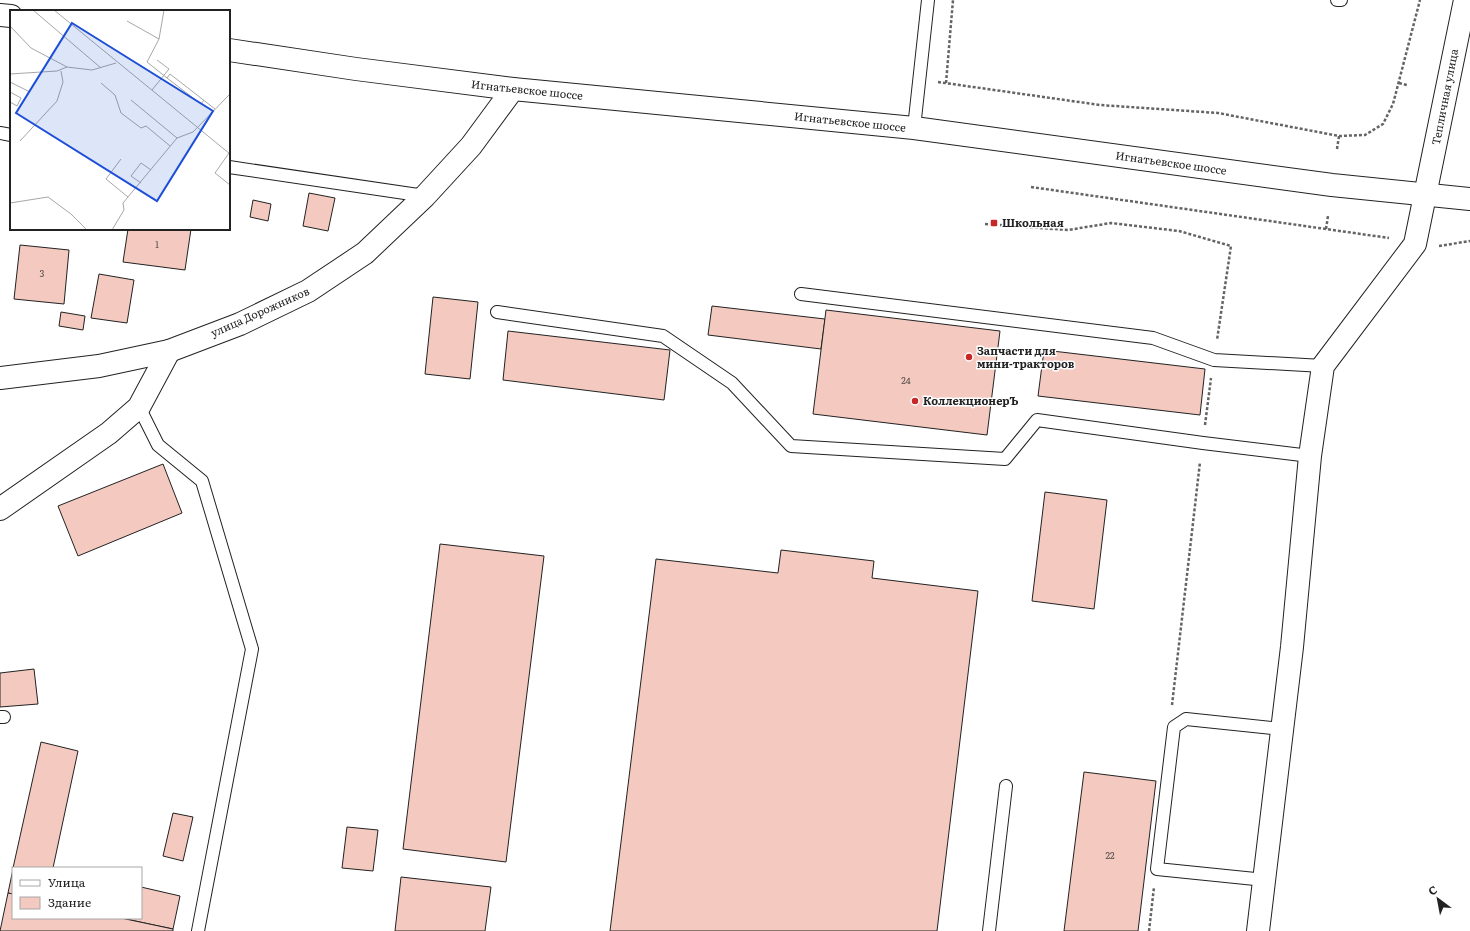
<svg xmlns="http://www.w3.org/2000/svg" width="1470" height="931" font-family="Literata,serif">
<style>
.building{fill:#f3c9c0;stroke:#222}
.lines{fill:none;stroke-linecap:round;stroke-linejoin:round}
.service-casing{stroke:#222;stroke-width:14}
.minor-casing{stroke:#222;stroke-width:24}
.tertiary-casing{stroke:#222;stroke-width:24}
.primary-casing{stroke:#222;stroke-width:24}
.path{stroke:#646464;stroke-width:2.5;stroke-dasharray:3 2;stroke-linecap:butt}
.service{stroke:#fff;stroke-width:12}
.minor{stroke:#fff;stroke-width:22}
.tertiary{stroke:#fff;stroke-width:22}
.primary{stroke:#fff;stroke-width:22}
.poi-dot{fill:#c62828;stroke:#fff;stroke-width:1.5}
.labels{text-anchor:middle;stroke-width:3;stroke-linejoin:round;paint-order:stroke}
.number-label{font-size:9px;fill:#564c4a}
.street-label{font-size:11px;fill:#222;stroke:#fff}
.poi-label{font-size:11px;font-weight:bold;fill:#222;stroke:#fff;text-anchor:start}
.inset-road{fill:none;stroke:#a7a7a7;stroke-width:1}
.view{fill:#1d4ed8;fill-opacity:0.15;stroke:#1d4ed8;stroke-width:2}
.inset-edge{fill:none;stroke:#222;stroke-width:2}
</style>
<rect width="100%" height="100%" fill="#fff"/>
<!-- building -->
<g class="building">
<polygon points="309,193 335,198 328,231 303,226"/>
<polygon points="253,200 271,204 268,221 250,217"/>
<polygon points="128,229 191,229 185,270 123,262"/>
<polygon points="20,245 69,250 64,304 14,299"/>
<polygon points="99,274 134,280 127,323 91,318"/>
<polygon points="433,297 478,302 470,379 425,374"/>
<polygon points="712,306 825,319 821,349 708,335"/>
<polygon points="826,310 1000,331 987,435 813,414"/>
<polygon points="61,312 85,316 83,330 59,326"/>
<polygon points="508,331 670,350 664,400 503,380"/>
<polygon points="1044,350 1205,369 1200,415 1038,396"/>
<polygon points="163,464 182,513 78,556 58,506"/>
<polygon points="1045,492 1107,500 1094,609 1032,601"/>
<polygon points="440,544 544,556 506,862 403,849"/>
<polygon points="781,550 874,561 872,578 978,591 937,931 610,931 656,559 778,573"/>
<polygon points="34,669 38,704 0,707 0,673"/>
<polygon points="41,742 78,751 53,868 55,868 13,868"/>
<polygon points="1084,772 1156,781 1138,931 1064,931"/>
<polygon points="173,813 193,817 183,861 163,856"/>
<polygon points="347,827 378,830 373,871 342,868"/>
<polygon points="13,869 13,894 8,893"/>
<polygon points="401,877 491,887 485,931 395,931"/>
<polygon points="141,887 180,896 173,929 121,918 141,918"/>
<polygon points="8,893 13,894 13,918 121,918 173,929 173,931 0,931"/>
</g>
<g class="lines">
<defs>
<g id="service">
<polyline points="1337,0 1341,0"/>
<polyline points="914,128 928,0"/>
<polyline points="0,133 11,135"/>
<polyline points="229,167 425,196"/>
<polyline points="801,294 1153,338 1214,360 1323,366"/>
<polyline points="497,312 663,336 732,383 791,446 1005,459 1037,420 1203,443 1310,456"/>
<polyline points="139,407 158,445 202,481 252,649 198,931"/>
<polyline points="0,717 4,717"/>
<polyline points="1265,880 1157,869 1174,727 1186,719 1282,729"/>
<polyline points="989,931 1006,786"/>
</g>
<g id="minor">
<polyline points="0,509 109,433 139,407 169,351"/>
<polyline points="1258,931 1292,647 1310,456 1323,366 1415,244 1465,0"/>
</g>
<polyline id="tertiary" points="0,378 99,366 169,351 240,324 308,291 365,253 425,196 471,146 513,89"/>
<g id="primary">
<polyline points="0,15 11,16"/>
<polyline points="229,50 356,69 513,89 914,128 1332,185 1470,199"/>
</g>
</defs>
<!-- service casing -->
<use href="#service" class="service-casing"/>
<!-- minor casing -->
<use href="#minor" class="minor-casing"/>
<!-- tertiary casing -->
<use href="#tertiary" class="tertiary-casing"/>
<!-- primary casing -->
<use href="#primary" class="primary-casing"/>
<!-- path -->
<g class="path">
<polyline points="938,82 1100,105 1218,113 1339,136 1365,135 1383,124 1393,104 1420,0"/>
<polyline points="946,83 953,0"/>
<polyline points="1399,83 1407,85"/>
<polyline points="1337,149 1339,136"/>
<polyline points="1031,187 1389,238"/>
<polyline points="985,224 1068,230 1111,223 1179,231 1231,246 1217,340"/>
<polyline points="1326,229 1328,216"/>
<polyline points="1439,246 1470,241"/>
<polyline points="1205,425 1211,378"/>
<polyline points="1172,705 1200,462"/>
<polyline points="1149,931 1154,887"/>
</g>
<!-- service -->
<use href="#service" class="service"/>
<!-- minor -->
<use href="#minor" class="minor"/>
<!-- tertiary -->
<use href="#tertiary" class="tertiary"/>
<!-- primary -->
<use href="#primary" class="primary"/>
</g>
<!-- markers -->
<g class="poi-dot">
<rect x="990" y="219" width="8" height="8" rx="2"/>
<circle cx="969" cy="357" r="4"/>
<circle cx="915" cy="401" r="4"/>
</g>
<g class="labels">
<!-- number labels -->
<g class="number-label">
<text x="157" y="248">1</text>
<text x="42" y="277">3</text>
<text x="906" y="384">24</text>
<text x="1110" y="859">22</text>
</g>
<!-- street labels -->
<g class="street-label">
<text transform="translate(527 90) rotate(6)" y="4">Игнатьевское шоссе</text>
<text transform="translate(1445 97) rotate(-79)" y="4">Тепличная улица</text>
<text transform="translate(850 122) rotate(6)" y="4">Игнатьевское шоссе</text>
<text transform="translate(1171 163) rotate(8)" y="4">Игнатьевское шоссе</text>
<text transform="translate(260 312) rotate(-24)" y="4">улица Дорожников</text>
</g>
<!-- poi labels -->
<g class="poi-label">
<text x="1002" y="227">Школьная</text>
<text x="977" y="355">Запчасти для<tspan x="977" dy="13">мини-тракторов</tspan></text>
<text x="923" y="405">КоллекционерЪ</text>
</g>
</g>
<!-- overview -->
<g transform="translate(10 10)">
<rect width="220" height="220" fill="#fff"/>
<path class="inset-road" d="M23,0L91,58M44,0L220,144M117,11L149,29L137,52L157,68L160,64L205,99M0,16L21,38L57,57L82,60L106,53M149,29L154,0M0,64L47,61L57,57M157,68L191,94L194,90M0,72L20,82M91,73L105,85L111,103L131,118L136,116L160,136M142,80L159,59L147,50M0,82L11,88L7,96L0,92M121,90L167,128M10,131L47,91L53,72L51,61M219,143L205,163L220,175M111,149L96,169L118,187M131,173L121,166L131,153L141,160M0,193L38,187L61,204L77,220M102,220L114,200L113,193L167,128L183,122L220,84"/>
<path class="view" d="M62,13L203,101L147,191L6,103Z"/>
<rect width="220" height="220" class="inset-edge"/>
</g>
<!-- legend -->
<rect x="12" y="867" width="130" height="52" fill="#ffffff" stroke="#a7a7a7"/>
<rect x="20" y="880" width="20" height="6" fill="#ffffff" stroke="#a7a7a7"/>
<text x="48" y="887" font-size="12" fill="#222222">Улица</text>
<rect x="20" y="897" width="20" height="12" fill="#f3c9c0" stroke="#a7a7a7"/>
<text x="48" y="907" font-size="12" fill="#222222">Здание</text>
<!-- north arrow -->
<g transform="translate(1438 899) rotate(328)" stroke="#ffffff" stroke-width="3" paint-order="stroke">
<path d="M0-3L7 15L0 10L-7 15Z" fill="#222222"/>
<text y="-6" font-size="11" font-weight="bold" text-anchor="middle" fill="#222222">С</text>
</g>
</svg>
